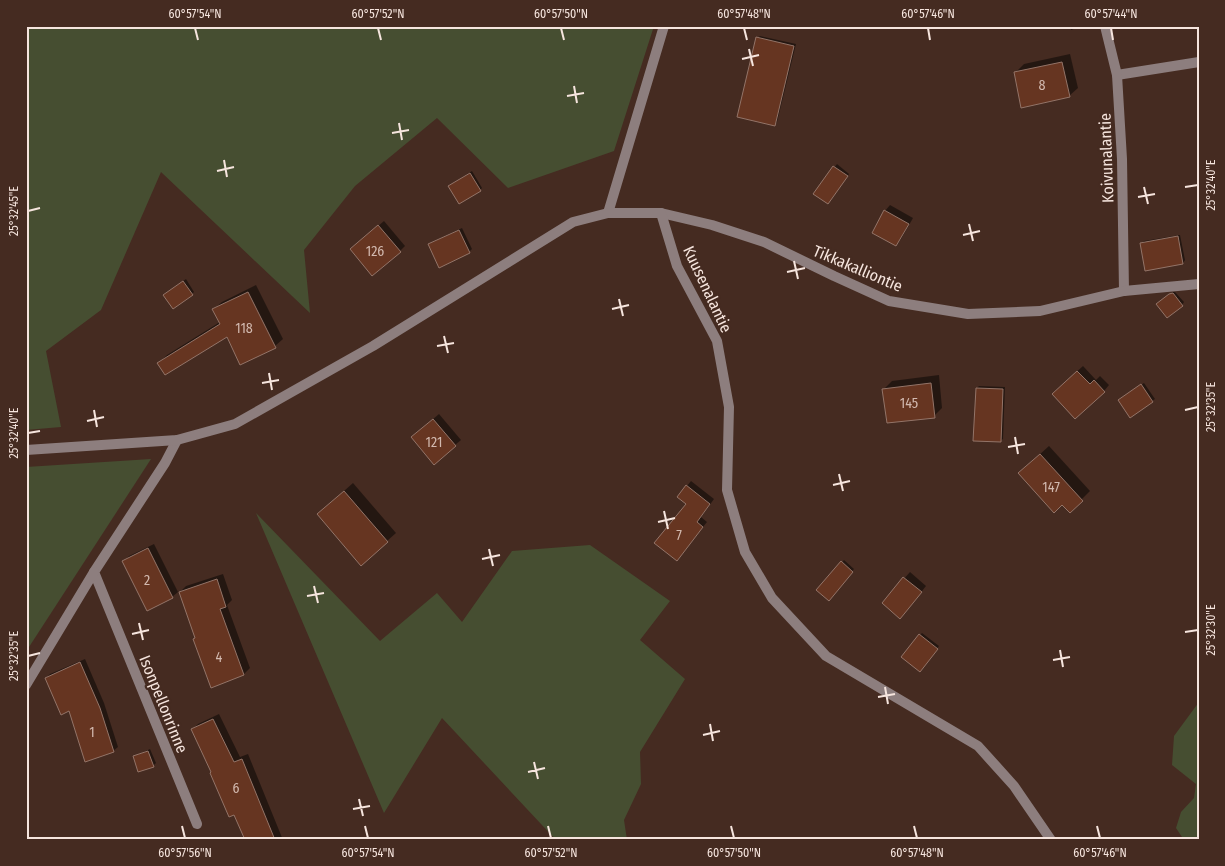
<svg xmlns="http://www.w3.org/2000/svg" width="1225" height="866" font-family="'Fira Sans Condensed',sans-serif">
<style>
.green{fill:#464e31}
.shadow{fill:#0007}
.building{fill:#663521;stroke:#937468}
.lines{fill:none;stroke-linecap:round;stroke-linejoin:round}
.service{stroke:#8d7e7e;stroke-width:10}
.minor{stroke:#8d7e7e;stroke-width:10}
.ticks{fill:none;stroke:#f6e5de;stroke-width:2}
.labels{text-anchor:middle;stroke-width:4.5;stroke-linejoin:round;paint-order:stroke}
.number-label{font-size:14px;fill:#d2b9af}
.street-label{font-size:16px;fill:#f6e5de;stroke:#452b21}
.neatline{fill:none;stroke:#f6e5de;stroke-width:2}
.ticks-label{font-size:12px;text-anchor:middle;fill:#f6e5de}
</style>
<rect width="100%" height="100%" fill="#452b21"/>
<!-- green -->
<g class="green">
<polygon points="26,26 654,26 614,151 508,188 437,118 355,186 304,250 310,313 161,172 101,310 46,351 61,427 26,430"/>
<polygon points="151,459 29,647 26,645 26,467"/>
<polygon points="256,513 380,641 437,593 462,622 512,551 590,545 670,601 640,640 685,679 640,752 641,784 624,820 627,840 556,840 442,718 384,813"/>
<polygon points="1199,702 1199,840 1184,840 1176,828 1181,812 1194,798 1196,784 1172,765 1174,736"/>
</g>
<!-- shadow -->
<g class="shadow">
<polygon points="1070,26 1082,26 1071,30"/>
<polygon points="760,36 796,44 777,122 775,124 757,38"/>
<polygon points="1070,54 1078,88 1069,96 1015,73 1024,64"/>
<polygon points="837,164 849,174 830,200 815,193"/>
<polygon points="472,171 482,188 480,190 452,184"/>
<polygon points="890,205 913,218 901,239 896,245 885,211"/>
<polygon points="384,221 405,246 400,251 357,244"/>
<polygon points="462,228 472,249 469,252 432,242"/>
<polygon points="1180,235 1185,260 1183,263 1141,244 1144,241"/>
<polygon points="186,279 194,292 192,294 167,293"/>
<polygon points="256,285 283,339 275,346 227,336 159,363 167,355 220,322 214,309 222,302"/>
<polygon points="1173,292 1175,292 1184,302 1182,305 1160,302"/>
<polygon points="1083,366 1096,380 1100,376 1109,385 1104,391 1059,388"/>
<polygon points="939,375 942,408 934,416 884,389 892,381"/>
<polygon points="1144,383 1155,399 1152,401 1122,398"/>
<polygon points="979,386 1005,387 1003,439 1000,441 977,388"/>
<polygon points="439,414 461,440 455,445 418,432"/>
<polygon points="1049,446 1090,491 1070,511 1028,465"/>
<polygon points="691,481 714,499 701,517 707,522 681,554 687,503 687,486"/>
<polygon points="353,483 396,533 387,541 318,514"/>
<polygon points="154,544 178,592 172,597 124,562 129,556"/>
<polygon points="844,560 854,569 828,599 818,590"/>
<polygon points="910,572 926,586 906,611 883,603"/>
<polygon points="223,574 232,600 227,605 250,668 244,674 196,637 180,592 186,586"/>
<polygon points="922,633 939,646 922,668 920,635"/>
<polygon points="85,659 104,703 118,747 113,751 46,678 50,674"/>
<polygon points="219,714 240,757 248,754 283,840 246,840 235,813 212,773 192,730 198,724"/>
<polygon points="150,749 156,763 153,766 134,757"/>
</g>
<!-- building -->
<g class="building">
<polygon points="756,37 794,46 775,126 737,117"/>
<polygon points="1062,62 1070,97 1021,108 1014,72"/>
<polygon points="833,166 848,176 828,204 813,194"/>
<polygon points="470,173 481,191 459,204 448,186"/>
<polygon points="884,210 909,224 896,246 872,233"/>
<polygon points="378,225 401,252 372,276 350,249"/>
<polygon points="459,230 470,253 439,268 428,244"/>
<polygon points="1178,236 1183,264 1145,271 1140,243"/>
<polygon points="183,281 193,295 173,309 163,295"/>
<polygon points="248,292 276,348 240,365 227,337 165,375 157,363 220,324 212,309"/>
<polygon points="1173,293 1183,306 1167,318 1156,304 1169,294"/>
<polygon points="1077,371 1090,384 1094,380 1105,392 1075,419 1052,394"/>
<polygon points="931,383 935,418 887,423 882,389"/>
<polygon points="1141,384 1153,402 1130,418 1118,400"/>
<polygon points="976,388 1003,389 1001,442 973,441"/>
<polygon points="433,419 456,446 434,465 411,437"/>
<polygon points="1040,454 1083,501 1070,513 1062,505 1054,513 1018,473"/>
<polygon points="686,485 710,504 697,522 703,527 677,561 654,543 686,504 677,497"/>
<polygon points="344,491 388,542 361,566 317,514"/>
<polygon points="148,548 173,598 147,611 122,561"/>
<polygon points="841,561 853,572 829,601 816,590"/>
<polygon points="903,577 922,592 900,619 882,603"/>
<polygon points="217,579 226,607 220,609 244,675 211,688 193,639 195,638 179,592"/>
<polygon points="919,634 938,649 920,672 901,657"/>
<polygon points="80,662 100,708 114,752 85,762 69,711 61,715 45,678"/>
<polygon points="213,719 234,762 242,759 275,840 245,840 234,815 229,817 210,773 211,772 191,729"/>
<polygon points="148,751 154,767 138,772 133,756"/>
</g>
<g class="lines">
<!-- service -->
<g class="service">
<polyline points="1117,75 1199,62"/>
<polyline points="608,213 664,26"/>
</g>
<!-- minor -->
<g class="minor">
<polyline points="1105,26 1117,75 1122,159 1124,291"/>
<polyline points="661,213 712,225 764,242 834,276 889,301 968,314 1040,311 1124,291 1199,284"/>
<polyline points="177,440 165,463 94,572 197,824"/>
<polyline points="26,450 177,440 235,424 373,346 573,222 608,213 661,213 677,266 717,341 729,407 727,490 745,552 772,598 826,656 978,746 1014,786 1051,840"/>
<polyline points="26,685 94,572"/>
</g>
</g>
<!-- ticks -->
<path class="ticks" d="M195,28L198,40M378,28L381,40M561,28L564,40M744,28L747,40M928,28L930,40M1111,28L1113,40M749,49L753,66M742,59L759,55M574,86L577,103M567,96L584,93M399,123L402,140M392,133L409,130M224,160L227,177M217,171L234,167M1144,187L1148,204M1185,187L1198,185M1138,197L1155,194M28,211L40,208M969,224L973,241M963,235L980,231M794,261L798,279M787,272L805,268M619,299L623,316M612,309L629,305M444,336L448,353M437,346L454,343M269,373L272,390M262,383L279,380M94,410L97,427M1185,410L1198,407M87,421L104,417M28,433L40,431M1015,437L1018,454M1008,447L1025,444M839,474L843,491M833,485L850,481M664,511L668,529M658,522L675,518M489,549L493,566M482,559L500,555M314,586L318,603M307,596L324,593M139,623L143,640M1185,632L1198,630M132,634L149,630M1060,650L1063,667M28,656L40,653M1053,660L1070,657M885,687L888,704M878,697L895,694M710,724L713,741M703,735L720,731M534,762L538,779M528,772L545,768M359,799L363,816M353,809L370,806M182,826L185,838M365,826L368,838M548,826L551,838M731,826L734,838M914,826L917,838M1097,826L1100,838"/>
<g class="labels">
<!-- number labels -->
<g class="number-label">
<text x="1042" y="90">8</text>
<text x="375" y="256">126</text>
<text x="244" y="333">118</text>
<text x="909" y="408">145</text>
<text x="434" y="447">121</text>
<text x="1051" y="492">147</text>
<text x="679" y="540">7</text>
<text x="147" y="585">2</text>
<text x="219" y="662">4</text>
<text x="92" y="737">1</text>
<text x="236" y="793">6</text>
</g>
<!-- street labels -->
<g class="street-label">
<text transform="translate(1106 158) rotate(-92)" y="6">Koivunalantie</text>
<text transform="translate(858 268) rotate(23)" y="6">Tikkakalliontie</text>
<text transform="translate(708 289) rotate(65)" y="6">Kuusenalantie</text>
<text transform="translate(164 704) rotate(68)" y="6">Isonpellonrinne</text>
</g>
</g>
<!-- border -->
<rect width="1225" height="866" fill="none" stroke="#452b21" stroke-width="55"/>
<rect x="28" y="28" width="1170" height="810" class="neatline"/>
<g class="ticks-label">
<text x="195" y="18">60°57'54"N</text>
<text x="378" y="18">60°57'52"N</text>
<text x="561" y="18">60°57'50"N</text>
<text x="744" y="18">60°57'48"N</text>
<text x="928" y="18">60°57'46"N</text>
<text x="1111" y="18">60°57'44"N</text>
<text transform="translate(1211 185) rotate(-90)" y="4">25°32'40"E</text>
<text transform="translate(14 211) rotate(-90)" y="4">25°32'45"E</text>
<text transform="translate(1211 407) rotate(-90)" y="4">25°32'35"E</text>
<text transform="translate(14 433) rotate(-90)" y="4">25°32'40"E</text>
<text transform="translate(1211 630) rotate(-90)" y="4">25°32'30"E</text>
<text transform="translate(14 656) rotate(-90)" y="4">25°32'35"E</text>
<text x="185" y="857">60°57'56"N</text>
<text x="368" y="857">60°57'54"N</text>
<text x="551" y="857">60°57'52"N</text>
<text x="734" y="857">60°57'50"N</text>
<text x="917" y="857">60°57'48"N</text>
<text x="1100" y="857">60°57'46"N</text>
</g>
</svg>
